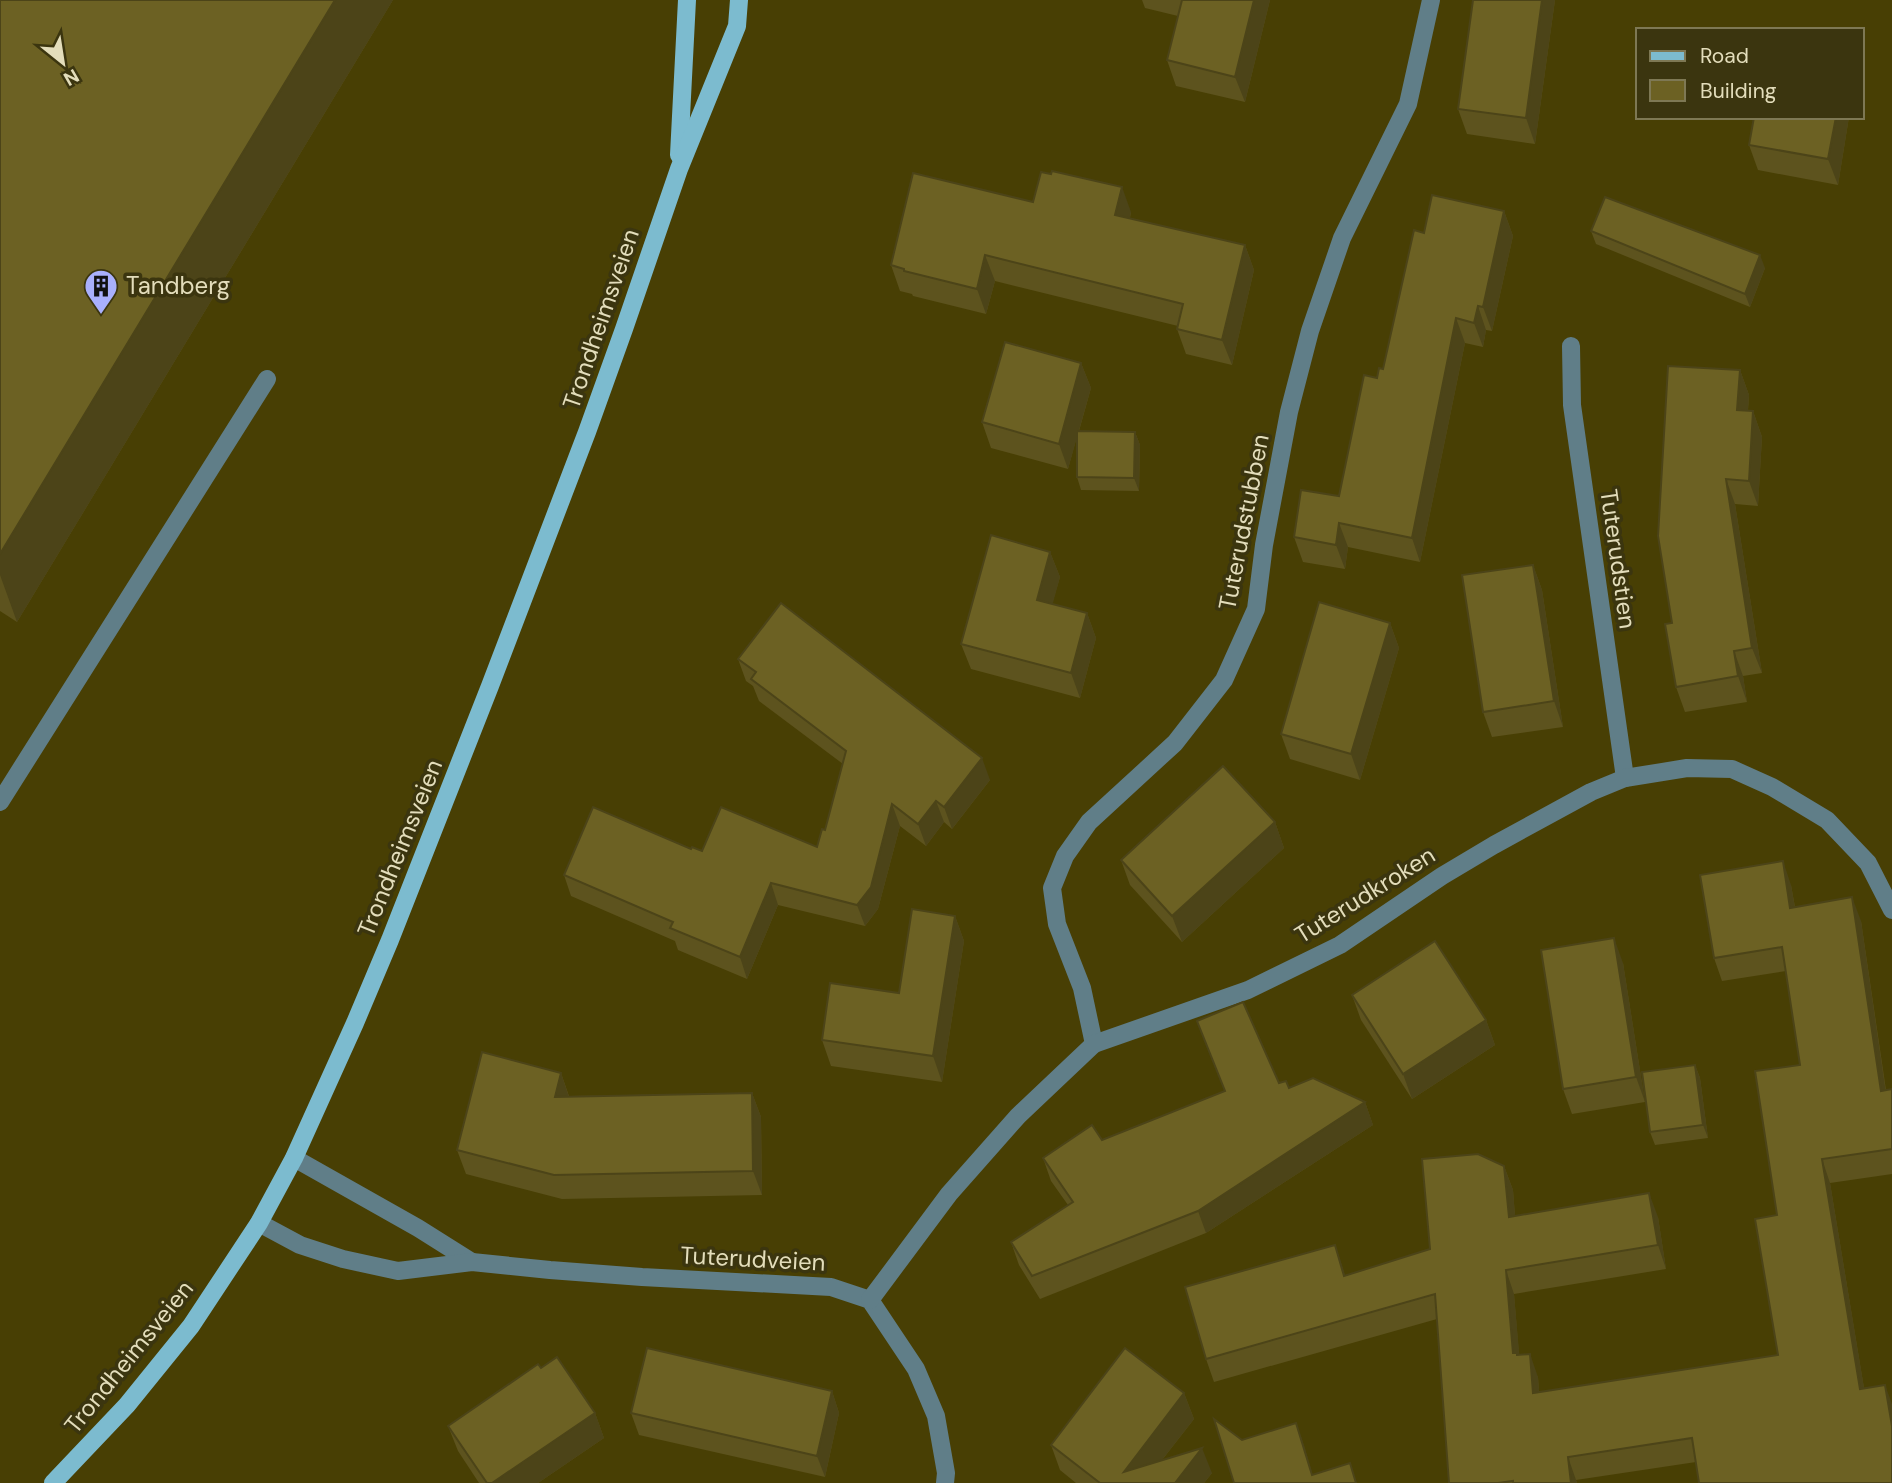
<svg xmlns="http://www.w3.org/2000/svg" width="1892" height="1483" font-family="'DM Sans',sans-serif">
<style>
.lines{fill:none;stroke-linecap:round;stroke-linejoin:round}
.minor{stroke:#607e88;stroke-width:18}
.major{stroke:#7cbbcf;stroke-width:18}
.wall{fill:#5d531e}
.shaded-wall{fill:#4c4418}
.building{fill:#6c6123;stroke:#4c4418;stroke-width:2}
.labels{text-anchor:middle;stroke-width:7;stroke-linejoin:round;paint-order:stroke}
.poi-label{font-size:24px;fill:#e3ddbb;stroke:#3b350f;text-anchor:start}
.street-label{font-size:24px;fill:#e3ddbb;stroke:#3b350f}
</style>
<rect width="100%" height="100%" fill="#483f04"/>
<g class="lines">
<!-- minor -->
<g class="minor">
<polyline points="1571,346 1572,405 1625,778"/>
<polyline points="0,802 267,379"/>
<polyline points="1094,1044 1082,988 1057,924 1052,888 1065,856 1089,822 1175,743 1224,680 1256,609 1264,545 1289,412 1310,331 1342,238 1408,104 1431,0"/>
<polyline points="294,1158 418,1228 472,1262"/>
<polyline points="259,1223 300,1245 343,1259 398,1271 472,1262 550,1270 642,1277 831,1287 870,1300 916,1369 936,1416 946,1473 945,1483"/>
<polyline points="870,1300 949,1194 1018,1116 1094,1044 1248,990 1340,945 1442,876 1494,845 1591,792 1625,778 1687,768 1732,769 1772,787 1827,820 1868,863 1892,910"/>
</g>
<!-- major -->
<g class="major">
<polyline points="679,155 687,0"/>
<polyline points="53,1483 127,1405 191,1326 259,1223 294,1158 355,1023 390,940 490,686 587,432 624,329 679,169 737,26 739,0"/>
</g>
</g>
<!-- wall -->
<g class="wall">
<polygon points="0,0 393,0 17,622 0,611"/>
<polygon points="1142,0 1270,0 1245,102 1176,86 1167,60 1178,16 1145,8"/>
<polygon points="1473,0 1555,0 1535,144 1467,134 1458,109"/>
<polygon points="1754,117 1849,117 1838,185 1758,170 1749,145"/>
<polygon points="1033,202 1131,212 1130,218 1245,245 1254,270 1232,365 1186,354 1177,329 1178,326 995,281 986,314 913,296 912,294 900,291 891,265"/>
<polygon points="1504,211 1513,236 1492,331 1486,330 1483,347 1465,343 1420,562 1348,547 1345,569 1303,562 1294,537 1339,496 1377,378 1383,369 1424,233"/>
<polygon points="1591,231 1765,268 1750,307 1596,244"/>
<polygon points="1081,363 1091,388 1079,431 1135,432 1140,445 1139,491 1081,490 1077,477 1077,436 1068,469 991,448 982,422"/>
<polygon points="1740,370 1749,395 1748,411 1753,411 1762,437 1758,506 1735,504 1762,673 1743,676 1747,702 1685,712 1676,687"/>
<polygon points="1050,552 1060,577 1052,604 1087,613 1096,638 1080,698 971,669 961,644"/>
<polygon points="1533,565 1542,590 1563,727 1492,737 1483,712"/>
<polygon points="1390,623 1399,648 1360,780 1290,759 1281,734"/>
<polygon points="738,659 990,780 952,829 944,822 926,846 900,826 878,909 865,926 778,905 747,979 678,950 675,941 571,896 564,875 691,849 702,851 817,847 825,830 843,764 759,701 753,686 746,681"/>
<polygon points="1275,822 1284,848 1182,942 1130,885 1121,860"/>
<polygon points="1791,885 1795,907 1861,921 1886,1090 1892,1089 1892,1174 1830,1183 1864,1388 1696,1462 1576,1480 1577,1483 1449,1483 1437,1319 1214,1382 1206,1359 1335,1245 1345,1276 1430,1249 1504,1166 1513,1190 1515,1216 1658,1217 1666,1269 1514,1294 1519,1355 1538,1377 1539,1392 1778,1355 1777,1215 1800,1065 1786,971 1722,981 1714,958"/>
<polygon points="955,916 964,941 942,1082 831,1066 822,1040 899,993"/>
<polygon points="1623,963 1645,1102 1572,1114 1563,1089"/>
<polygon points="1352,995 1486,1020 1495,1045 1412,1099 1361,1020"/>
<polygon points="1197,1021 1279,1083 1289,1088 1365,1102 1373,1125 1206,1233 1040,1299 1019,1265 1011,1242 1068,1205 1051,1181 1043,1158 1102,1140 1225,1091"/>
<polygon points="1695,1065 1700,1078 1708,1138 1655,1145 1650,1132"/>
<polygon points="561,1073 569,1096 752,1093 761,1117 762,1195 562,1199 466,1174 457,1150"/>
<polygon points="541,1368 595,1413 604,1438 538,1483 479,1483 458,1451 448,1426"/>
<polygon points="832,1391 839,1413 825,1477 639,1435 631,1413"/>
<polygon points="1184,1393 1194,1419 1162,1460 1212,1473 1204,1483 1076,1483 1060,1470 1051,1445"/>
</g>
<!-- shaded-wall -->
<g class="shaded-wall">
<polygon points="335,0 393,0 17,622 0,575 0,554"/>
<polygon points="1254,0 1270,0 1245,102 1235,77"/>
<polygon points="1542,0 1555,0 1535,144 1526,118"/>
<polygon points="1836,117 1849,117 1838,185 1828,159"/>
<polygon points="1122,187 1131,212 1125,240 1115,215"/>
<polygon points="1504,211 1513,236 1492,331 1483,307"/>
<polygon points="1245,245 1254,270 1232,365 1222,340"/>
<polygon points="985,255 995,281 986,314 977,289"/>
<polygon points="1760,255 1765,268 1750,307 1745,294"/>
<polygon points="1478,306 1486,330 1483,347 1474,323"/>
<polygon points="1456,318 1465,343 1420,562 1412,538"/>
<polygon points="1081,363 1091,388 1068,469 1059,444"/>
<polygon points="1740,370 1749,395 1746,436 1737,410"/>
<polygon points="1753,411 1762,437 1758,506 1749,481"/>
<polygon points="1135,432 1140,445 1139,491 1134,478"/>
<polygon points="1726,479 1735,504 1762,673 1752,648"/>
<polygon points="1339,523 1348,547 1345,569 1336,545"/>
<polygon points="1050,552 1060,577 1047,625 1037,600"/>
<polygon points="1533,565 1542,590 1563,727 1554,701"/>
<polygon points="1087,613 1096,638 1080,698 1071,673"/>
<polygon points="1390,623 1399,648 1360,780 1351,754"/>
<polygon points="1734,651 1743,676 1747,702 1738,676"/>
<polygon points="982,758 990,780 952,829 944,807"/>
<polygon points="936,801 944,822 926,846 918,824"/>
<polygon points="892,804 900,826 878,909 865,926 857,905"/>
<polygon points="1275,822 1284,848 1182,942 1172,916"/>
<polygon points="1783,861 1791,885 1799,931 1790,908"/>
<polygon points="771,883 778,905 747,979 740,957"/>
<polygon points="1852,897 1861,921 1889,1114 1881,1091"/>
<polygon points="955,916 964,941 942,1082 933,1056"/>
<polygon points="1614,938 1623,963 1645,1102 1636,1077"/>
<polygon points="1486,1020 1495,1045 1412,1099 1403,1074"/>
<polygon points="1695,1065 1700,1078 1708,1138 1703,1125"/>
<polygon points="561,1073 569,1097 555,1097"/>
<polygon points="752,1093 761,1117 762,1195 753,1171"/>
<polygon points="1365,1102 1373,1125 1206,1233 1198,1211"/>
<polygon points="1822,1159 1830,1183 1868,1412 1860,1389"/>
<polygon points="1504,1166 1513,1190 1517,1240 1509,1217"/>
<polygon points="1649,1193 1658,1217 1666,1269 1658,1245"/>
<polygon points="1335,1245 1343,1268 1352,1300 1344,1276"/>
<polygon points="1506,1270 1514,1294 1520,1362 1513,1353"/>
<polygon points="1530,1354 1538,1377 1541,1416 1533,1393"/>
<polygon points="1885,1385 1892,1404 1892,1426"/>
<polygon points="832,1391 839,1413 825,1477 817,1456"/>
<polygon points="1184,1393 1194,1419 1144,1483 1124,1472"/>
<polygon points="595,1413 604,1438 538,1483 492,1483"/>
<polygon points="1296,1423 1304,1445 1315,1483 1314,1483"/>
<polygon points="1202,1448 1212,1473 1204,1483 1175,1483"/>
<polygon points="1568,1457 1576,1480 1577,1483 1571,1483"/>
</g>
<!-- building -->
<g class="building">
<polygon points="0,0 335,0 0,554"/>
<polygon points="1182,0 1254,0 1235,77 1167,60"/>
<polygon points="1473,0 1542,0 1526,118 1458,109"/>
<polygon points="1754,117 1836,117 1828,159 1749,145"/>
<polygon points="1052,171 1122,187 1115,215 1245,245 1222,340 1177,329 1183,304 985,255 977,289 904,271 904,269 891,265 913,173 1033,202 1041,172 1051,174"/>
<polygon points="1432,195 1504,211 1483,307 1478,306 1474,323 1456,318 1412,538 1339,523 1336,545 1294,537 1301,490 1339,496 1364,375 1377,378 1379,368 1383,369 1414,230 1424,233"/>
<polygon points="1605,197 1760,255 1745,294 1591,231"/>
<polygon points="1005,342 1081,363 1059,444 982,422"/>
<polygon points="1668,366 1740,370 1737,410 1753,411 1749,481 1726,479 1752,648 1734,651 1738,676 1676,687 1665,624 1672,623 1658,536"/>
<polygon points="1077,431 1135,432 1134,478 1077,477"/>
<polygon points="991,535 1050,552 1037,600 1087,613 1071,673 961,644"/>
<polygon points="1533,565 1554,701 1483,712 1462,575"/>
<polygon points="1319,602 1390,623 1351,754 1281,734"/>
<polygon points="781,603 982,758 944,807 936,801 918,824 892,804 871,887 857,905 771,883 740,957 670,928 673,922 564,875 593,807 691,849 692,847 702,851 721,807 817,847 822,829 825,830 846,751 751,679 756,672 738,659"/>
<polygon points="1223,766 1275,822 1172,916 1121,860"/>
<polygon points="1783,861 1790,908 1852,897 1881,1091 1892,1089 1892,1149 1822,1159 1860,1389 1885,1385 1892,1426 1892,1483 1699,1483 1692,1438 1568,1457 1571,1483 1513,1483 1513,1481 1498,1483 1449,1483 1435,1294 1206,1359 1185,1287 1335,1245 1344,1276 1430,1249 1422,1159 1478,1154 1504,1166 1509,1217 1649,1193 1658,1245 1506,1270 1513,1353 1517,1353 1517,1355 1530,1354 1533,1393 1778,1355 1755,1219 1777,1215 1755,1071 1800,1065 1782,947 1714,958 1700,875"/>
<polygon points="912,909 955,916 933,1056 822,1040 830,983 899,993"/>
<polygon points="1614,938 1636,1077 1563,1089 1541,950"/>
<polygon points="1435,941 1486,1020 1403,1074 1352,995"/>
<polygon points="1243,1002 1279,1083 1286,1081 1289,1088 1313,1078 1365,1102 1198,1211 1032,1276 1011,1242 1073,1202 1043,1158 1092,1125 1102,1140 1225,1091 1197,1021"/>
<polygon points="482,1052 561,1073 555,1097 752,1093 753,1171 554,1175 457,1150"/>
<polygon points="1695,1065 1703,1125 1650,1132 1642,1072"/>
<polygon points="647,1348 832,1391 817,1456 631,1413"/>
<polygon points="1125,1348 1184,1393 1124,1472 1202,1448 1175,1483 1100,1483 1051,1445"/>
<polygon points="557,1357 595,1413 492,1483 487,1483 448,1426 538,1364 541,1368"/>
<polygon points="1214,1419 1242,1440 1296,1423 1312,1475 1350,1463 1356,1483 1234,1483"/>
</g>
<!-- icons -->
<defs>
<symbol id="building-pin" viewBox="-11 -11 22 30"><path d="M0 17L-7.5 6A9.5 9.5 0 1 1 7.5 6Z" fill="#a9b0fc" stroke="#3b350f"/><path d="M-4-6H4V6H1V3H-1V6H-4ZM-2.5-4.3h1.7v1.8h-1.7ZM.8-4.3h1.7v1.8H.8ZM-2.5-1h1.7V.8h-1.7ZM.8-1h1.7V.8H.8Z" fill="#111"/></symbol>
</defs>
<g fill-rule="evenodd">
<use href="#building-pin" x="82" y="267" width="38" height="52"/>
</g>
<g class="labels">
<!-- poi labels -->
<g class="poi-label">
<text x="126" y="294">Tandberg</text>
</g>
<!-- street labels -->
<g class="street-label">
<text transform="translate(601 319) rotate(-71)" y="8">Trondheimsveien</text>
<text transform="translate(1244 522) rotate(-79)" y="8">Tuterudstubben</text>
<text transform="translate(1618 559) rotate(82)" y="8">Tuterudstien</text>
<text transform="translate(400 848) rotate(-68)" y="8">Trondheimsveien</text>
<text transform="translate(1365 895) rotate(-32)" y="8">Tuterudkroken</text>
<text transform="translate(753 1259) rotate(3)" y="8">Tuterudveien</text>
<text transform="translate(129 1357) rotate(-51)" y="8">Trondheimsveien</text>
</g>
</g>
<!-- legend -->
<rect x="1636" y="28" width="228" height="91" fill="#3b350f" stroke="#7e7854" stroke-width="2"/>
<rect x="1650" y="51" width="35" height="10" fill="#7cbbcf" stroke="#7e7854" stroke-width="2"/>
<text x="1700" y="63" font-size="21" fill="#e3ddbb">Road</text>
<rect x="1650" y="80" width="35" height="21" fill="#6c6123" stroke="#7e7854" stroke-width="2"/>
<text x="1700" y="98" font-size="21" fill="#e3ddbb">Building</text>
<!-- north arrow -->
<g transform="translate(63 63) rotate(150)" stroke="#3b350f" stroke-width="5" paint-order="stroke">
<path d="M0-5L12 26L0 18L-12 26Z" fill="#e3ddbb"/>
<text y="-10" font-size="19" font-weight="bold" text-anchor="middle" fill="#e3ddbb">N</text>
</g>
</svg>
